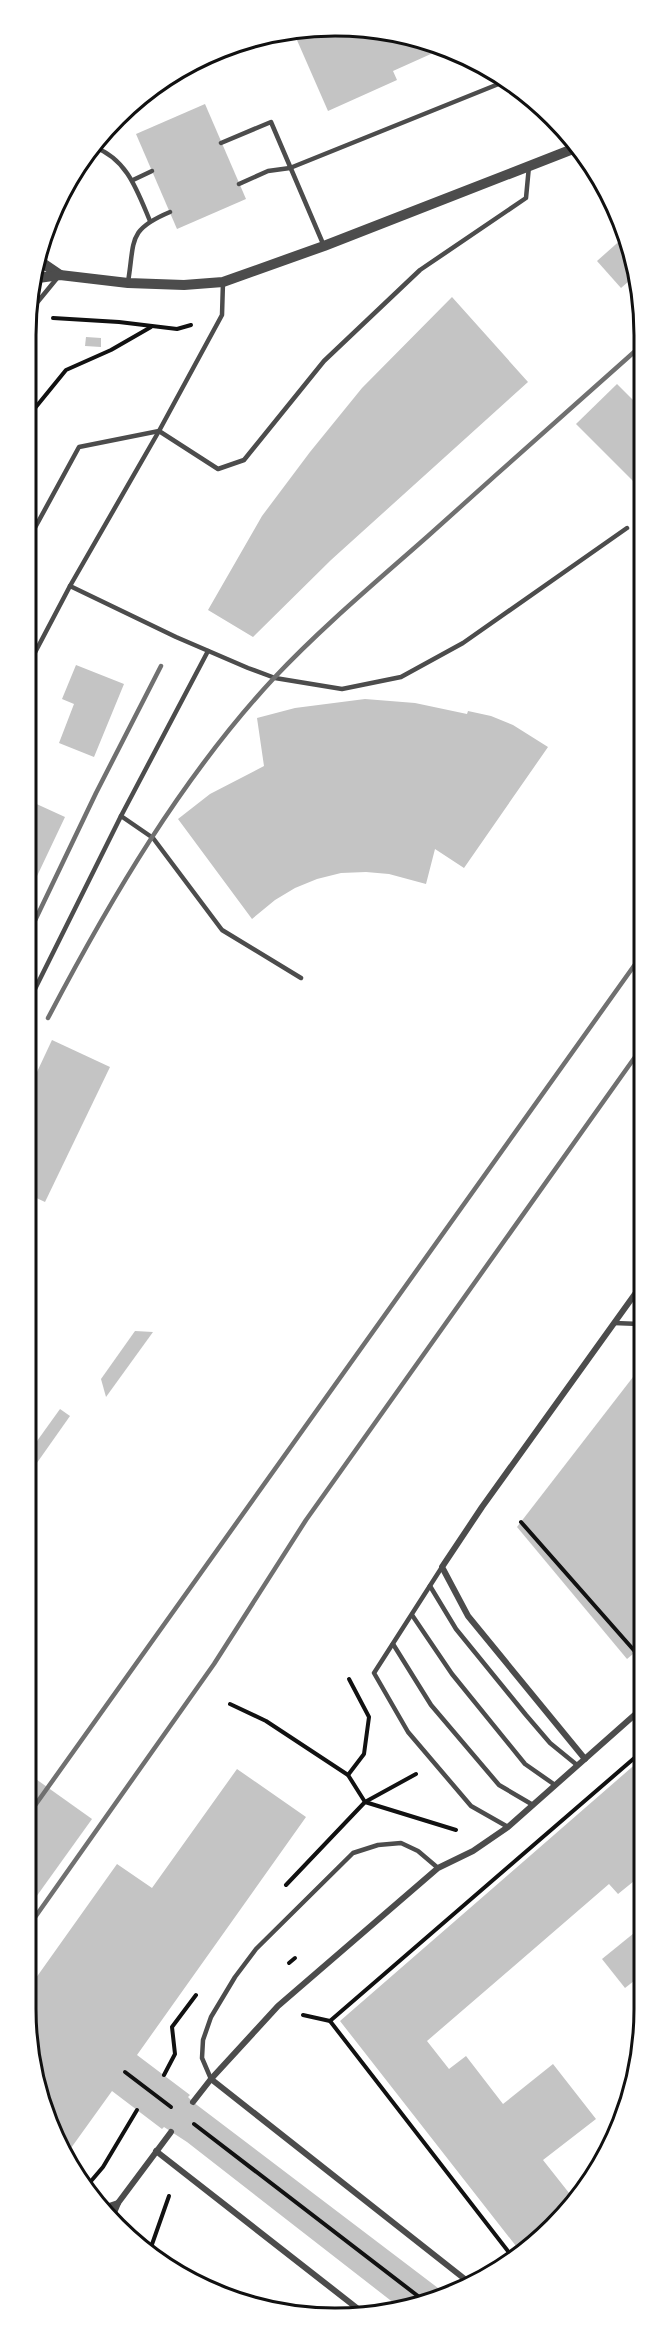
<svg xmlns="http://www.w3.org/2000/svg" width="670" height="2344" font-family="'Work Sans',sans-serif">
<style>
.building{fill:#c4c4c4}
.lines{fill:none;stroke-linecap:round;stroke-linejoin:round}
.path{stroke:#111;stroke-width:4}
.service{stroke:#4c4c4c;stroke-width:4.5}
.minor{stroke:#4c4c4c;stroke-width:6}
.tertiary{stroke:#4c4c4c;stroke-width:10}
.rail{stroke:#707070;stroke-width:4.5}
.rim{fill:none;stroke:#111;stroke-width:3}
</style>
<rect width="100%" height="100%" fill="#fff"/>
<!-- building -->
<g class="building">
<polygon points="293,31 395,31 442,49 393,71 397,80 328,111"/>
<polygon points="205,104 246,199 177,229 136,134"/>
<polygon points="624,237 636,275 621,288 597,261"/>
<polygon points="452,297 528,382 331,560 253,637 208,610 262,516 310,452 362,388"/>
<polygon points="86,337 101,338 101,347 85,346"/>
<polygon points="617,384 642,409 642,490 576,424"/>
<polygon points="76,665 124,684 94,757 59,743 74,704 62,699"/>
<polygon points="365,699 415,703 467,714 468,711 491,716 513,725 548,747 464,868 435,849 426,884 389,874 366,872 341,873 317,879 295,888 275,900 252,919 178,819 210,794 264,766 257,718 295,708"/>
<polygon points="30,801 65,817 29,893 30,830"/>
<polygon points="52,1040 110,1067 45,1202 28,1194 29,1089"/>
<polygon points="135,1331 153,1332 106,1397 101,1379"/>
<polygon points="640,1368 639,1649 627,1659 517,1527"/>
<polygon points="60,1409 70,1416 27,1477 27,1455"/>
<polygon points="639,1761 639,1877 618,1894 609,1884 427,2041 449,2069 466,2056 503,2104 553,2064 596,2119 543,2160 573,2198 523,2255 340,2021"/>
<polygon points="237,1769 306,1817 137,2055 190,2095 188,2097 193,2102 438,2288 426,2303 399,2307 187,2142 164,2127 162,2129 112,2091 66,2155 49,2127 26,2009 26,1992 117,1864 152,1888"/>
<polygon points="26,1772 92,1819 26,1911"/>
<polygon points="639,1929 639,1977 625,1988 602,1959"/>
</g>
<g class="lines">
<!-- path -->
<g class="path">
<polyline points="53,318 119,322 177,329 191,325"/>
<polyline points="31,413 66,370 111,350 151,327"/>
<polyline points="521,1522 639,1656"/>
<polyline points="230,1704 266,1721 348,1775 365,1802 456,1830"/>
<polyline points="348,1775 364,1754 369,1717 349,1679"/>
<polyline points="286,1885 365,1802 416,1774"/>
<polyline points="289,1963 295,1958"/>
<polyline points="303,2015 330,2021 514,2259"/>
<polyline points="330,2021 639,1754"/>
<polyline points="125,2072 171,2107"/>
<polyline points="164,2075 175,2054 172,2027 196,1995"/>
<polyline points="194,2124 427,2303"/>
<polyline points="86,2187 103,2167 137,2110"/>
<polyline points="150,2250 169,2196"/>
<polyline points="417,2304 426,2303"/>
</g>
<!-- service -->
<g class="service">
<polyline points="221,143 271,122 324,246"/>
<path d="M94,147C127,159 137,190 150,221"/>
<polyline points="133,180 152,171"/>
<polyline points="239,184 268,171 290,168 506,81"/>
<path d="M128,282C135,240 127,230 170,212"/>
<polyline points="31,310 58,277"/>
<polyline points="31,535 79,447 159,431 218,469 244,460 324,361 420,270 526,198 529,166"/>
<polyline points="70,586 176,637 248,668 275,678 342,689 401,677 463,643 627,528"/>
<polyline points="30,662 70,586 159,431 222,315 223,282"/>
<polyline points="121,816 153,838 222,930 301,978"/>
<polyline points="29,1001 121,816 208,651"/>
<polyline points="614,1323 640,1324"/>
<polyline points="442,1567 374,1673 408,1732 471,1806 508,1827"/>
<polyline points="430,1586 456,1629 526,1715 550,1743 577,1765"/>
<polyline points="412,1615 452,1674 525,1764 555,1785"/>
<polyline points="393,1644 431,1705 499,1785 533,1805"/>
<polyline points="211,2079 202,2058 203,2040 211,2017 235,1977 256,1949 353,1853 378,1845 401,1843 418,1851 438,1868"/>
</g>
<!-- minor -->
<g class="minor">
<polyline points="585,1759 468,1616 442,1567 482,1507 640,1287"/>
<polyline points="211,2079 466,2280 468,2284"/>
<polyline points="193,2102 211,2079 278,2006 438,1868 473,1851 508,1827 639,1711"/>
<polyline points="156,2151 362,2312"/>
<polyline points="100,2209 118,2203"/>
<polyline points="111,2220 118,2203 171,2132"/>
</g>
<!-- tertiary -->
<g class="tertiary">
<polyline points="38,260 60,275"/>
<polyline points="31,279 60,275 128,283 184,285 223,282 324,246 578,147"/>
</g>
<!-- rail -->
<g class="rail">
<polyline points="29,933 96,793 161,666"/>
<path d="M48,1018C111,898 182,777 274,678C322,627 376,582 428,536C499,472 570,409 642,345"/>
<polyline points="26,1818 641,956"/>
<polyline points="26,1930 214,1664 306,1520 640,1050"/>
</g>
</g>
<!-- crop -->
<path d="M0 0H670V2344H0ZM335 36H335A299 299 0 0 1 634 335V2009A299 299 0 0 1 335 2308H335A299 299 0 0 1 36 2009V335A299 299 0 0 1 335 36Z" fill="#fff" fill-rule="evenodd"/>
<path class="rim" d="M335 36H335A299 299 0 0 1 634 335V2009A299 299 0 0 1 335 2308H335A299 299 0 0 1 36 2009V335A299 299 0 0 1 335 36Z"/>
</svg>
